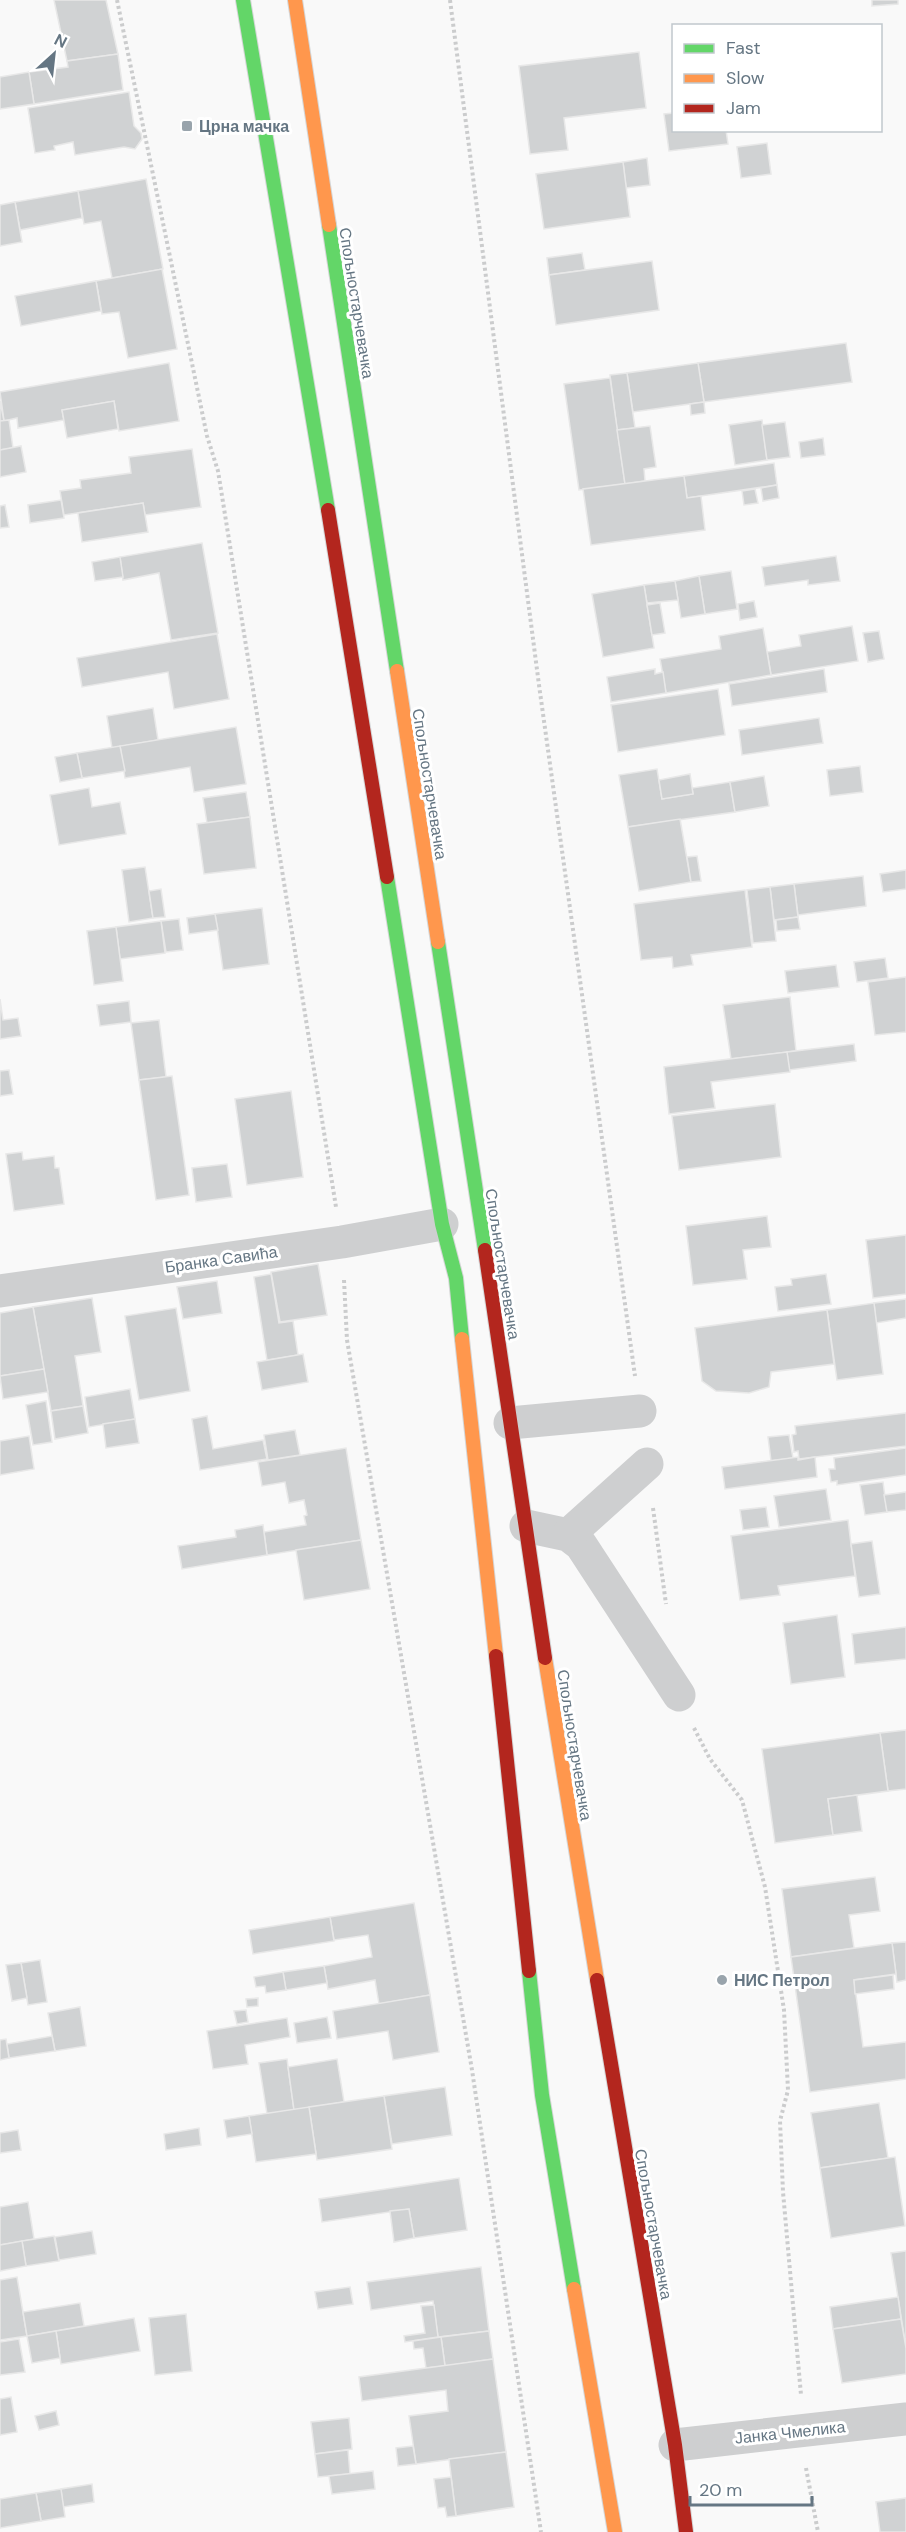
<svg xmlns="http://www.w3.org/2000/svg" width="906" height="2532" font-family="'DM Sans',sans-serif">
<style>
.building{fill:#d0d2d3;stroke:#e8e8e8;stroke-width:1.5}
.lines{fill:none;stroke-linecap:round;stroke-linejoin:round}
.fast-casing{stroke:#d5d6d7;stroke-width:16}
.slow-casing{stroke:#d5d6d7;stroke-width:16}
.jam-casing{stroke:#d5d6d7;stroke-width:16}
.path{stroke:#cbcccd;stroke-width:4;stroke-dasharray:3 3;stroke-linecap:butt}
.street{stroke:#cecfd0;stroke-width:33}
.fast{stroke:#63d668;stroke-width:14}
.slow{stroke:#ff974d;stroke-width:14}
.jam{stroke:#b3261e;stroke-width:14}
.poi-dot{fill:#99a4ac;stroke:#fff;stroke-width:2}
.labels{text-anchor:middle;stroke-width:6;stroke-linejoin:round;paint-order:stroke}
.poi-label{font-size:16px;font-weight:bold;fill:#657683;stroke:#fff;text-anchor:start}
.street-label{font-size:16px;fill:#657683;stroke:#fff}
</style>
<rect width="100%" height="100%" fill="#f9f9f9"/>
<!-- building -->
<g class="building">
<polygon points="54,0 106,0 118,54 67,61"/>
<polygon points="872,0 898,0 898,4 872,6"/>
<polygon points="639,52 646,108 564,118 568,150 530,154 519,66"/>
<polygon points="118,54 123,90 34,104 29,72 68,67 67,61"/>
<polygon points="29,72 34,104 0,109 0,77"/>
<polygon points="129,92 134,126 141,133 142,139 135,149 124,147 75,155 73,142 54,146 55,150 35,153 28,108"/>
<polygon points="674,113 674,130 726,130 728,144 669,151 664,114"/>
<polygon points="767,143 771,174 741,178 737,147"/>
<polygon points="647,158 650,185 626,188 623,162"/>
<polygon points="623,162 630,217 544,229 536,174"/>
<polygon points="146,179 163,269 112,278 101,221 84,224 78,191"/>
<polygon points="78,191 82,218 20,230 15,202"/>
<polygon points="15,202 22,242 0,246 0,205"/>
<polygon points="582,253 585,270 549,275 547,258"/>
<polygon points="652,261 659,310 556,325 549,275"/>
<polygon points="162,269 177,349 128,358 119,312 102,314 96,281"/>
<polygon points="96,281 101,311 21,326 15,296"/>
<polygon points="846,343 852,382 704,402 698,363"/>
<polygon points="169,363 179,421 119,431 114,401 62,410 64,420 18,428 17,418 4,421 0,392"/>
<polygon points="698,363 704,402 633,412 627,373"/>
<polygon points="627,373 635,428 617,430 610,375"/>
<polygon points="610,378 625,484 579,490 564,384"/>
<polygon points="0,401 4,421 0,421"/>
<polygon points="114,401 118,429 67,438 62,410"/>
<polygon points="704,402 705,413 691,415 690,404"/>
<polygon points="9,420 13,448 0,450 0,421"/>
<polygon points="762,420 767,460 735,465 729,425"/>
<polygon points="785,422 790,457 767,460 762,425"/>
<polygon points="650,426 656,467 644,469 645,481 625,484 617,430"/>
<polygon points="823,438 825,455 801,458 799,442"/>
<polygon points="21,446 26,472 0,477 0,450"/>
<polygon points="192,449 201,507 145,515 143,503 64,515 60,491 81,488 80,480 131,473 129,457"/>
<polygon points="774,463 777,485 687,498 684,476"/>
<polygon points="684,476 687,498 701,496 705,530 591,545 583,489"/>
<polygon points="777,485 779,498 763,501 761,488"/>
<polygon points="755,489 758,503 744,505 742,491"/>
<polygon points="61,500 64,518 30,523 28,505"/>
<polygon points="143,503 148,532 82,542 78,513"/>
<polygon points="5,505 9,527 0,528 0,506"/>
<polygon points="202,543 218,633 171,640 159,573 123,580 120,557"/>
<polygon points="836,556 840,581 808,585 808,580 765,586 762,567"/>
<polygon points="120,557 123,577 95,581 92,562"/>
<polygon points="731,571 737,609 705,614 699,576"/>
<polygon points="699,576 705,614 681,618 675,581"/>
<polygon points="675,581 678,600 647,603 644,585"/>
<polygon points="644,585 654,648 603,657 592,594"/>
<polygon points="754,601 757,617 740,620 738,604"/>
<polygon points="660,603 665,633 652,635 647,605"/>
<polygon points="852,626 858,661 771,675 767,652 801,646 799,635"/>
<polygon points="763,628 771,675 666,693 660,659 721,649 719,636"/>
<polygon points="879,631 884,659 868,662 863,633"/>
<polygon points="217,634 229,699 174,709 168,672 82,687 77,658"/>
<polygon points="655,669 655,674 663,672 666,693 611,702 607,677"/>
<polygon points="824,669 827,692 732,706 729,684"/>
<polygon points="718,689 725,735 618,752 611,705"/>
<polygon points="153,708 158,740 112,748 107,716"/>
<polygon points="819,718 823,743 742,755 739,730"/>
<polygon points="236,727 246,784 194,792 190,767 125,778 120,746"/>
<polygon points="120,746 125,771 82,778 77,753"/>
<polygon points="77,753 82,778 60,782 55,757"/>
<polygon points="860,766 863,792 830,796 827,770"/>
<polygon points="657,769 662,799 693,794 692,788 730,782 735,812 628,827 619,775"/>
<polygon points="690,774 693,794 662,799 659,780"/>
<polygon points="764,776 769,806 735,812 730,782"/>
<polygon points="89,788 92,807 120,802 126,834 59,845 50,795"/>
<polygon points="246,792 250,817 207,823 203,798"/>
<polygon points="250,817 256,868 204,874 197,824"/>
<polygon points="680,819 691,882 639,891 628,827"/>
<polygon points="697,856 701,881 691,882 687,857"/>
<polygon points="145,867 153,918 129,922 122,870"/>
<polygon points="906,870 906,889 883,892 880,874"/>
<polygon points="863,876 866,906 798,915 794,884"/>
<polygon points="794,884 798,917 774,920 770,887"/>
<polygon points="770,887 776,941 753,943 747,890"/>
<polygon points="161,889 165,917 153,918 149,891"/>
<polygon points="745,890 752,947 691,955 693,965 673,968 672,957 641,960 634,904"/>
<polygon points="262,908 269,964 223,970 215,914"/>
<polygon points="215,914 218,930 189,934 187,918"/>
<polygon points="798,917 800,929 777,931 776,920"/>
<polygon points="179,919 183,950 166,952 161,921"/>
<polygon points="161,921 165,953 120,959 116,927"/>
<polygon points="116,927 123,981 94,985 87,931"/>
<polygon points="885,958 888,978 857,982 854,962"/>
<polygon points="836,965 839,987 788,993 785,971"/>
<polygon points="906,977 906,1032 875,1035 868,982"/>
<polygon points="790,997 796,1051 731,1059 723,1005"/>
<polygon points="0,999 3,1020 18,1018 21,1036 0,1039"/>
<polygon points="129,1001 131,1022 100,1026 97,1005"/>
<polygon points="159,1020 166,1077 139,1080 131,1023"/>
<polygon points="854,1044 856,1061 789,1070 787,1052"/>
<polygon points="787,1052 790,1072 711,1082 715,1108 669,1114 664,1067"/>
<polygon points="9,1070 13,1094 0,1096 0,1071"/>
<polygon points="172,1076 189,1195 156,1200 139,1080"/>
<polygon points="291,1091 303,1177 247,1185 235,1099"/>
<polygon points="775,1104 781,1157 679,1170 672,1116"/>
<polygon points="22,1152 23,1160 54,1156 55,1168 59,1168 64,1204 14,1211 6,1154"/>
<polygon points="227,1164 232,1197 196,1202 192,1168"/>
<polygon points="767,1216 771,1247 743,1250 747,1279 693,1285 686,1226"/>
<polygon points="906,1235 906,1294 873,1298 866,1240"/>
<polygon points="318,1264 327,1315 280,1322 271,1272"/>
<polygon points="271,1274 279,1323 293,1321 298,1355 267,1360 254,1277"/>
<polygon points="826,1274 831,1304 778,1311 775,1287 792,1285 791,1279"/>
<polygon points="217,1281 222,1313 183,1319 177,1287"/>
<polygon points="92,1298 101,1352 75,1356 83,1406 51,1411 33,1307"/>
<polygon points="906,1299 906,1318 876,1323 874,1303"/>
<polygon points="874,1303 883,1374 837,1380 827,1310"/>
<polygon points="33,1307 44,1369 0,1376 0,1313"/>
<polygon points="176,1308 190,1391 139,1400 125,1316"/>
<polygon points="827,1310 834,1364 771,1372 769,1387 749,1393 716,1391 702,1381 695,1328"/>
<polygon points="303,1354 308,1382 262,1390 257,1362"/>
<polygon points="44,1369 48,1392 3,1399 0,1376"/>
<polygon points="130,1389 135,1419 89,1427 85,1397"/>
<polygon points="46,1401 52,1442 33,1445 26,1405"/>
<polygon points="83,1406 88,1433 55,1439 51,1411"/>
<polygon points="906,1413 906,1446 799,1459 798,1451 794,1452 792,1435 796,1434 795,1426"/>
<polygon points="207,1416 213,1449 263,1440 267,1459 200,1470 192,1419"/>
<polygon points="135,1419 139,1443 106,1448 103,1424"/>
<polygon points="295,1430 300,1455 268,1460 264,1435"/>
<polygon points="789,1435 793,1458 771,1461 768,1437"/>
<polygon points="29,1436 34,1469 0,1475 0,1441"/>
<polygon points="346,1448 361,1540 267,1555 264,1532 306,1525 304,1516 307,1515 304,1500 289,1503 285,1482 262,1486 258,1462"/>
<polygon points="906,1448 906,1475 837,1485 837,1481 831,1482 829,1469 835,1469 834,1458"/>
<polygon points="798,1457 798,1460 815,1457 817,1477 725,1489 722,1467"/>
<polygon points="883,1482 887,1512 865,1515 860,1485"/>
<polygon points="826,1489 831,1520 779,1527 774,1496"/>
<polygon points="906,1492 906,1510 887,1512 884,1495"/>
<polygon points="766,1507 769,1527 743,1530 740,1510"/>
<polygon points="848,1520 855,1576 778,1586 780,1595 740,1600 731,1536"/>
<polygon points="263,1525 267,1555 182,1569 178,1546 236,1537 235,1530"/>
<polygon points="361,1540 370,1589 304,1600 296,1550"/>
<polygon points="872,1541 880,1594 859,1597 851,1544"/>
<polygon points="837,1615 845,1677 791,1684 783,1623"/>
<polygon points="906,1627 906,1659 855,1664 852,1634"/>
<polygon points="906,1730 906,1789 888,1791 880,1733"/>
<polygon points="880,1733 888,1791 828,1799 833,1835 775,1843 762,1749"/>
<polygon points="857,1795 862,1831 833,1835 828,1799"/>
<polygon points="875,1877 880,1911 849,1915 854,1948 791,1957 782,1889"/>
<polygon points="414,1903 430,1995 379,2004 375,1980 328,1989 324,1966 372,1957 368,1935 334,1940 330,1917"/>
<polygon points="330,1917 334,1941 253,1954 249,1930"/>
<polygon points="906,1942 906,1980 897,1982 892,1943"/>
<polygon points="892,1943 896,1974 854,1980 863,2047 906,2042 906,2079 810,2092 791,1957"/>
<polygon points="40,1960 47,2002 28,2005 21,1963"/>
<polygon points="21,1963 27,1998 12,2001 6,1965"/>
<polygon points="324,1966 327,1983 286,1990 283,1972"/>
<polygon points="283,1972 286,1990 266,1993 265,1986 256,1987 254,1977"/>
<polygon points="893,1975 894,1989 855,1994 854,1980"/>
<polygon points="430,1995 439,2052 393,2060 388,2031 337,2039 333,2011"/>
<polygon points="258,1998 258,2006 247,2007 246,1999"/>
<polygon points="80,2007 86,2046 55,2051 48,2013"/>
<polygon points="246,2010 248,2022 237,2024 234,2011"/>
<polygon points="327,2017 331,2038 297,2043 294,2023"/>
<polygon points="287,2018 290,2037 245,2045 248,2064 213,2069 207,2031"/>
<polygon points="52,2036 55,2051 9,2058 7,2044"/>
<polygon points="6,2039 9,2058 0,2060 0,2040"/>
<polygon points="287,2059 294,2110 267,2114 259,2063"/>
<polygon points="337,2059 344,2102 294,2110 288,2067"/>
<polygon points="445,2087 452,2135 392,2144 384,2096"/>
<polygon points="384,2096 392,2149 317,2160 309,2107"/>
<polygon points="879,2103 888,2158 820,2168 811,2113"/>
<polygon points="309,2107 316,2154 256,2162 249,2116"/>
<polygon points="249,2116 252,2134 227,2138 224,2120"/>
<polygon points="199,2128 201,2145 166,2150 164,2134"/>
<polygon points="18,2130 21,2150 0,2153 0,2133"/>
<polygon points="895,2157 905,2226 831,2238 820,2168"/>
<polygon points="459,2178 467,2230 414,2238 409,2209 322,2222 319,2199"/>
<polygon points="28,2202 34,2239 0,2245 0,2207"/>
<polygon points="409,2209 414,2238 394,2242 390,2211"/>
<polygon points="92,2231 96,2254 59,2260 55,2237"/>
<polygon points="54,2236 59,2261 26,2266 22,2241"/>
<polygon points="22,2241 26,2266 0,2271 0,2245"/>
<polygon points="906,2251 906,2348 891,2253"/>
<polygon points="481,2267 489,2331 438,2337 433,2301 371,2310 367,2282"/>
<polygon points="17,2277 27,2336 0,2340 0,2280"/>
<polygon points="350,2287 353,2304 318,2309 315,2292"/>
<polygon points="898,2297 901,2319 833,2329 830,2307"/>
<polygon points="80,2303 84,2326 27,2336 23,2312"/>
<polygon points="434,2305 438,2337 405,2342 404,2336 425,2333 421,2306"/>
<polygon points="186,2314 192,2371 155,2375 149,2318"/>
<polygon points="134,2318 140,2351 61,2364 56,2331"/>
<polygon points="901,2319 906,2348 906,2374 842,2383 833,2329"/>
<polygon points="56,2331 60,2358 32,2363 27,2336"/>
<polygon points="489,2331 493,2359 445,2366 441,2337"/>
<polygon points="441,2337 445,2366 426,2368 423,2348 414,2349 413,2341"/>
<polygon points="19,2339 25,2372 0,2375 0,2342"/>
<polygon points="493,2359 506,2452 416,2464 409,2416 448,2411 446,2390 362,2401 359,2377"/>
<polygon points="11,2397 17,2432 0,2435 0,2399"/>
<polygon points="56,2411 59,2425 39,2430 35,2416"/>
<polygon points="349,2418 352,2449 315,2454 311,2422"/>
<polygon points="413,2446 416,2464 398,2466 396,2448"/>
<polygon points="348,2450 350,2474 318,2477 315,2454"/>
<polygon points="506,2452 514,2507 456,2516 449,2459"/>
<polygon points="373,2471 375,2489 332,2494 329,2476"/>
<polygon points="451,2477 456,2516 447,2517 445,2507 438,2508 434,2479"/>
<polygon points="92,2484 94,2502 63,2507 61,2489"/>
<polygon points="61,2489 65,2517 41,2521 36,2493"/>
<polygon points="36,2493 41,2521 0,2528 0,2499"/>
<polygon points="906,2498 906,2532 880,2532 876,2502"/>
</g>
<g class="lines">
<defs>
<g id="fast">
<polyline points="243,0 328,510"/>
<polyline points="329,225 397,671"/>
<polyline points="387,877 442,1224 456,1278 462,1339"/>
<polyline points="438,942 485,1250"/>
<polyline points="529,1971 542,2095 574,2289"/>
</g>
<g id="slow">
<polyline points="295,0 329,225"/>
<polyline points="397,671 438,942"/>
<polyline points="462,1339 496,1656"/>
<polyline points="545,1658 597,1980"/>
<polyline points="574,2289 615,2532"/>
</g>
<g id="jam">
<polyline points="328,510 387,877"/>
<polyline points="485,1250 545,1658"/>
<polyline points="496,1656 529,1971"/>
<polyline points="597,1980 675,2445 686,2532"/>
</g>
</defs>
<!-- fast casing -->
<use href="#fast" class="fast-casing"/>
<!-- slow casing -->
<use href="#slow" class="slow-casing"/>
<!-- jam casing -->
<use href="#jam" class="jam-casing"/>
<!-- path -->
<g class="path">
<polyline points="117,0 207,436 218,471 336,1207"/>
<polyline points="450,0 539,685 635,1376"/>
<polyline points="344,1280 347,1340 472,2070 541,2532"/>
<polyline points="653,1508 666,1604"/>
<polyline points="694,1728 710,1759 742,1800 765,1887 784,2010 788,2090 780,2121 783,2192 801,2395"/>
<polyline points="806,2468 818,2532"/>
</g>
<!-- street -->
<g class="street">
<polyline points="0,1291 342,1242 442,1224"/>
<polyline points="510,1423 640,1411"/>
<polyline points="526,1526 568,1535 581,1545 679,1695"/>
<polyline points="568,1535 647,1464"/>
<polyline points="675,2445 906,2419"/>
</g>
<!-- fast -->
<use href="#fast" class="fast"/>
<!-- slow -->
<use href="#slow" class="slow"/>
<!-- jam -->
<use href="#jam" class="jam"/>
</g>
<!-- markers -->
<g class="poi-dot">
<rect x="181" y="120" width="12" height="12" rx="3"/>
<circle cx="722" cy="1980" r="6"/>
</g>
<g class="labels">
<!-- poi labels -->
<g class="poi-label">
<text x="199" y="132">Црна мачка</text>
<text x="734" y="1986">НИС Петрол</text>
</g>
<!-- street labels -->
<g class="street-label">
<text transform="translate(357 303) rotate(81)" y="6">Спољностарчевачка</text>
<text transform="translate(430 784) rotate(81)" y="6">Спољностарчевачка</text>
<text transform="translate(221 1259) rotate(-8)" y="6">Бранка Савића</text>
<text transform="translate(503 1264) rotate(81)" y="6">Спољностарчевачка</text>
<text transform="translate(575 1745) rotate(81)" y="6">Спољностарчевачка</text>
<text transform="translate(654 2224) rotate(80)" y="6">Спољностарчевачка</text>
<text transform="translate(790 2432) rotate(-6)" y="6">Јанка Чмелика</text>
</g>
</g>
<!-- legend -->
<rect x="672" y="24" width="210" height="108" fill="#ffffff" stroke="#c1c8cd" stroke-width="1.5"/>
<rect x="684" y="44" width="30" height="9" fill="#63d668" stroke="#c1c8cd" stroke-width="1.5"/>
<text x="726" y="54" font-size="18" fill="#657683">Fast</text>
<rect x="684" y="74" width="30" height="9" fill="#ff974d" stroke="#c1c8cd" stroke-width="1.5"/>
<text x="726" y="84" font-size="18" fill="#657683">Slow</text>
<rect x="684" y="104" width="30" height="9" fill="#b3261e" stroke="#c1c8cd" stroke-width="1.5"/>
<text x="726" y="114" font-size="18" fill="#657683">Jam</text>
<!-- north arrow -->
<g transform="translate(54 54) rotate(27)" stroke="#ffffff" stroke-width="4.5" paint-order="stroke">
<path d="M0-4.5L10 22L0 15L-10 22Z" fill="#657683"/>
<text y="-9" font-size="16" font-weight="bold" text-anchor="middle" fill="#657683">N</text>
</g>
<!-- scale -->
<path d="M690 2496v9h122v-9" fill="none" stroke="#657683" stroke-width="3"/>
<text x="699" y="2496" font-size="18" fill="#657683" stroke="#ffffff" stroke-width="4.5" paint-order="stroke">20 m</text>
</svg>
